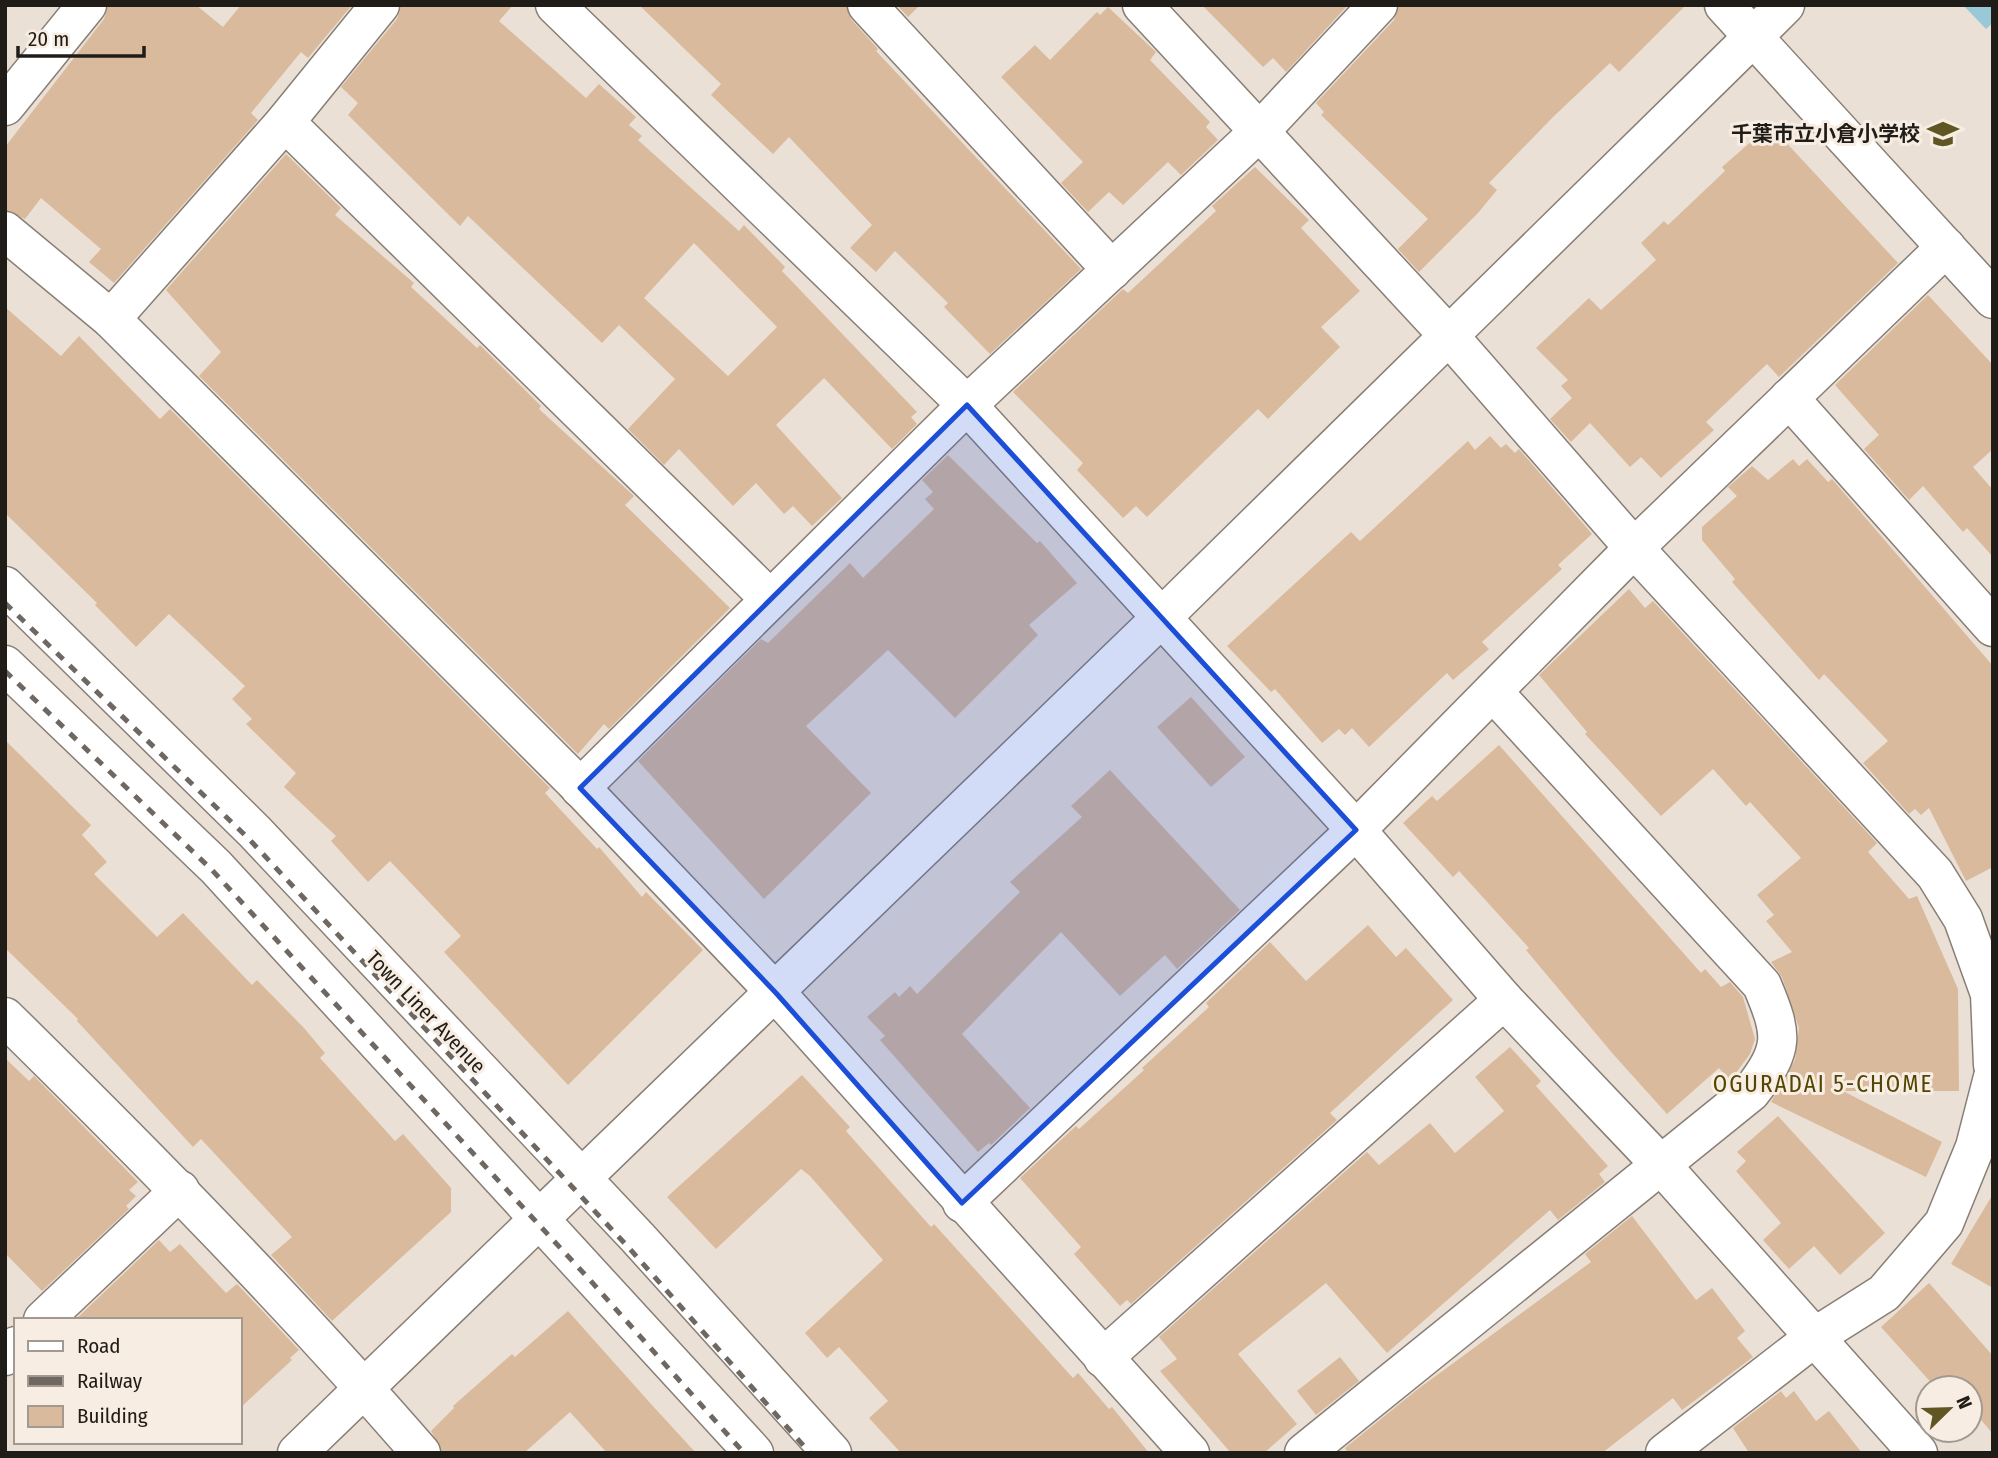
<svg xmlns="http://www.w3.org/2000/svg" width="1998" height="1458" font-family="'Fira Sans Condensed','Noto Sans JP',sans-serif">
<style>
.water{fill:#99c9d7}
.building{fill:#d9ba9c;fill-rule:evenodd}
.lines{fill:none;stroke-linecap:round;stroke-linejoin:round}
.minor-casing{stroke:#887e75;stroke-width:41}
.tertiary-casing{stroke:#887e75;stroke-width:41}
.minor{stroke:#fff;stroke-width:38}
.tertiary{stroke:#fff;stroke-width:38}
.rail{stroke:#6f6862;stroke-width:5;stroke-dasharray:9 9;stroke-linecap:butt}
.marked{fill:#1d4ed8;fill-opacity:0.2;stroke:#1d4ed8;stroke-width:5;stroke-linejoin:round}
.labels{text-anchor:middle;stroke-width:6;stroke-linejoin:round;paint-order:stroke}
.poi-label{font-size:21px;font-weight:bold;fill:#201c18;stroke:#f8ede2;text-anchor:end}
.street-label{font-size:21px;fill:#201c18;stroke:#f8ede2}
.neighbourhood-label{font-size:23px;letter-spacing:2px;fill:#514603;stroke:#f8ede2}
</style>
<rect width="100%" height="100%" fill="#ebe0d5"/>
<!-- water -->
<polygon class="water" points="1963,5 1993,5 1993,23 1986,29"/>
<!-- building -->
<g class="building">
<polygon points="108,5 196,5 223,27 241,5 352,5 308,58 301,52 251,113 258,120 114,283 89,262 101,249 41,198 25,219 5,210 5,147 104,19"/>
<path d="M401,5H513L499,21L586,98L599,84L636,117L629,125L642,136L638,140L739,231L744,225L785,267L782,271L917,412L911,417L917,424L892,449L824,378L776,425L842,498L812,526L793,506L784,514L756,483L733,506L679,449L664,465L628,429L675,379L619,325L602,343L468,216L460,226L348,115L358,103L341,87L397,19ZM694,243L777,327L728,376L644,298Z"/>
<polygon points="639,5 846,5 851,19 878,49 876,51 1081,269 990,354 944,307 948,303 895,251 876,272 850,248 872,225 789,137 773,154 711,95 721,84"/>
<polygon points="897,5 920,5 908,17"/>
<polygon points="1202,5 1348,5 1286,72 1273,58 1263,67"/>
<polygon points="1399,5 1686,5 1619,72 1610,63 1552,118 1489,183 1497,190 1478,213 1419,272 1398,249 1428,219 1321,115 1324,112 1316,103 1394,20"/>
<polygon points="1108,7 1156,52 1150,60 1210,122 1206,127 1218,140 1181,175 1168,162 1123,205 1109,192 1088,212 1061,183 1083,162 1001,77 1035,45 1050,60 1097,12 1100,15"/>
<polygon points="1770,125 1898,263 1779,377 1767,364 1706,422 1714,430 1661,478 1641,457 1630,467 1590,423 1571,442 1550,419 1572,398 1561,386 1568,380 1536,348 1589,298 1601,310 1656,260 1641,243 1664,221 1668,225 1725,171 1722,167"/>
<polygon points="286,154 341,208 335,215 414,283 411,287 477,348 480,345 541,406 539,409 634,496 625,505 730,608 609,729 604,724 578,754 199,376 221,352 166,290"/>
<polygon points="1255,167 1309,220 1301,228 1360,291 1321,327 1340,347 1268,419 1258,409 1147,517 1136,506 1123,518 1077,470 1083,463 1013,392 1123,289 1128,293 1216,211 1212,206"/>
<polygon points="1928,295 1993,365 1993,449 1973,467 1993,490 1993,557 1967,528 1963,532 1923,486 1909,500 1864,449 1879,435 1835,385"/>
<polygon points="5,307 61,356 79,336 160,419 170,409 550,788 545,793 597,849 599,847 642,897 646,892 703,950 568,1085 444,952 461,936 390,861 368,882 331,841 336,836 284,787 296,773 246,724 252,719 232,699 245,686 169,614 136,647 95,605 97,603 5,513"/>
<polygon points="1490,436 1501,448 1506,444 1515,453 1519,449 1592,534 1558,565 1562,569 1482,642 1489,649 1453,680 1447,673 1369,747 1352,728 1345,735 1339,729 1322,743 1275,689 1271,692 1227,646 1351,532 1360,541 1468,441 1475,450"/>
<polygon points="948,455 1037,543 1040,541 1077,583 1029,625 1038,635 955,718 888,650 806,726 871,793 764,899 638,761 761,639 768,643 850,563 863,578 934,509 925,499 933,492 922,480"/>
<polygon points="1793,459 1799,466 1807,459 1828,482 1832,479 1993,666 1993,867 1966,881 1929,808 1921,815 1915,809 1909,814 1863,763 1888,741 1824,674 1819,680 1732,582 1735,579 1702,540 1702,527 1737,496 1728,487 1752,466 1768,480"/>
<polygon points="1629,589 1645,608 1653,601 1877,843 1868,852 1909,899 1917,896 1958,989 1959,1091 1843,1091 1942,1142 1926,1177 1771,1102 1795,1060 1799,1028 1782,977 1771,962 1792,952 1766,921 1774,915 1757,895 1801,858 1750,802 1746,806 1713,769 1661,816 1585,734 1587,732 1539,675"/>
<polygon points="1191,697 1245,757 1211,787 1157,727"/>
<polygon points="5,740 91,825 82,835 107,862 94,874 157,937 183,913 252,985 257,980 304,1028 325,1053 320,1058 395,1141 403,1134 451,1188 451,1212 332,1321 271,1255 292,1237 201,1139 193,1147 77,1021 78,1019 5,948"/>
<polygon points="1499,745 1701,973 1705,969 1721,987 1730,982 1743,997 1755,1039 1750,1054 1730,1081 1719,1068 1667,1114 1613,1054 1526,950 1529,948 1459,871 1453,877 1403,823 1432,796 1437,801"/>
<polygon points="1110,770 1240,910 1177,969 1165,955 1120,996 1061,932 962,1034 1030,1108 991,1145 989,1143 978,1152 880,1040 885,1036 867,1017 895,992 899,997 910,986 917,994 1020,892 1010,882 1082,817 1071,806"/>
<polygon points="1368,925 1396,957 1406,948 1453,1000 1330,1113 1337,1120 1131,1304 1127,1300 1120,1306 1074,1254 1081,1247 1020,1178 1076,1126 1079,1129 1144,1070 1142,1068 1209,1007 1206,1003 1270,942 1306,981"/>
<polygon points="1510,1047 1541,1081 1536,1086 1608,1166 1599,1174 1605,1182 1558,1220 1550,1210 1387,1353 1326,1283 1238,1354 1297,1424 1264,1453 1231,1453 1160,1371 1177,1359 1159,1337 1367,1152 1379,1165 1430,1123 1455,1153 1504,1111 1475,1077"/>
<polygon points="5,1058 29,1081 34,1076 138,1182 129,1190 136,1196 126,1206 129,1209 42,1291 5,1253"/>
<polygon points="802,1075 850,1127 846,1131 931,1227 934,1224 1073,1378 1078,1373 1109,1409 1112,1407 1149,1453 901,1453 869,1418 888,1401 839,1347 827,1358 805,1333 883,1260 810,1176 801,1169 716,1249 667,1197"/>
<polygon points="1778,1116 1885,1233 1840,1275 1814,1246 1789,1269 1763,1240 1781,1223 1736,1171 1746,1161 1737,1152"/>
<polygon points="1993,1194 1993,1288 1951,1264"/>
<polygon points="1632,1216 1696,1300 1712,1288 1745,1331 1737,1338 1753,1357 1682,1410 1673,1398 1602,1453 1348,1453 1345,1448 1418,1389 1591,1262 1585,1254"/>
<polygon points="159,1240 170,1252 180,1244 226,1293 237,1284 299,1350 290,1358 292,1360 240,1408 240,1320 75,1320"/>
<polygon points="1929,1283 1993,1356 1993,1434 1970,1407 1970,1388 1936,1388 1881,1327"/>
<polygon points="568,1311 651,1404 696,1453 607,1453 570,1412 524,1453 442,1451 431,1431 454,1408 453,1406 512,1354 515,1357"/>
<polygon points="1340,1357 1359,1381 1316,1415 1297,1391"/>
<polygon points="1781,1391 1786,1398 1794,1391 1816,1421 1829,1411 1862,1453 1749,1453 1733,1428"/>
</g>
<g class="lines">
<defs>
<g id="minor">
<polyline points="555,5 967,405 1356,830 1504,1000 1661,1165 1918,1453"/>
<polyline points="867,5 1112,270"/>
<polyline points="1142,5 1449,336 1634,548 1935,874 1963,919 1990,994 1993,1065"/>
<polyline points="1754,36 1785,5"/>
<polyline points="5,106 87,5"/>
<polyline points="285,122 770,599"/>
<polyline points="5,231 111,319 574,781 776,993 1190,1453"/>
<polyline points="111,319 285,122 380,5"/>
<polyline points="1789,398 1993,627"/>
<polyline points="580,788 967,405 1260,131 1378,5"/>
<path d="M5,1017C148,1158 289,1301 421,1453"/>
<polyline points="962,1203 1356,830 1634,548 1946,247"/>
<polyline points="43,1320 180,1190"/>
<polyline points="5,1356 16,1346"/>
<polyline points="1103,1358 1504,1000"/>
<path d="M1304,1453L1751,1092C1785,1048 1783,1035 1762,985L1494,693"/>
<polyline points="1665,1453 1816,1336 1884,1293 1944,1223 1975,1147 1993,1077"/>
</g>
<g id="tertiary">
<polyline points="1724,5 1993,299"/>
<polyline points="5,586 255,832 638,1238 832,1453"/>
<polyline points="5,665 216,867 754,1453"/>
<polyline points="297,1453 1160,619 1754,36"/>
</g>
</defs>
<!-- minor casing -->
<use href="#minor" class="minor-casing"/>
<!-- tertiary casing -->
<use href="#tertiary" class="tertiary-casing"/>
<!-- minor -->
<use href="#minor" class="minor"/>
<!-- tertiary -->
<use href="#tertiary" class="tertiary"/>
<!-- rail -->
<g class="rail">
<polyline points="5,603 249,839 629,1248 810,1453"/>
<polyline points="5,671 212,870 589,1279 744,1453"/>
</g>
</g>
<!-- marked area -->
<path class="marked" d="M967,405L1356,830L962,1203L776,993L580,788Z"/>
<!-- icons -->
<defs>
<symbol id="school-bare" viewBox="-9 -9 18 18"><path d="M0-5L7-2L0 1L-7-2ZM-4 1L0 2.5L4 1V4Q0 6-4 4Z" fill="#605623" stroke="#f8ede2" stroke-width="2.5" paint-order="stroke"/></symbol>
</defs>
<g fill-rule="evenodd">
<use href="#school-bare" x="1921" y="112" width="44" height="44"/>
</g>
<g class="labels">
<!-- poi labels -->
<g class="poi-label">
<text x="1920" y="141">千葉市立小倉小学校</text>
</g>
<!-- street labels -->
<g class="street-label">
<text transform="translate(426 1012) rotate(46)" y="7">Town Liner Avenue</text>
</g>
<!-- neighbourhood labels -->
<g class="neighbourhood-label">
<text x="1823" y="1092">OGURADAI 5-CHOME</text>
</g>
</g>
<!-- border -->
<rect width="1998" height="1458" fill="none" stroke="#201c18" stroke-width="14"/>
<!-- legend -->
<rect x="14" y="1318" width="228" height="126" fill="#f8ede2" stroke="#a29991" stroke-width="2"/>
<rect x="28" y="1341" width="35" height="10" fill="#ffffff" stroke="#a29991" stroke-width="2"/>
<text x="77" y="1353" font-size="21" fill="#201c18">Road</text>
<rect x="28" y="1376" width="35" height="10" fill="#6f6862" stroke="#a29991" stroke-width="2"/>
<text x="77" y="1388" font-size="21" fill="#201c18">Railway</text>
<rect x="28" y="1406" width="35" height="21" fill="#d9ba9c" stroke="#a29991" stroke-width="2"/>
<text x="77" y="1423" font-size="21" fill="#201c18">Building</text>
<!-- north arrow -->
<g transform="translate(1949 1409) rotate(67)"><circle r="33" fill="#f8ede2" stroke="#a29991" stroke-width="2"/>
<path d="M0-5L12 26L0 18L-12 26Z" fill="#605623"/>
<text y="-10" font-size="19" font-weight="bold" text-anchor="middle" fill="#201c18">N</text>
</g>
<!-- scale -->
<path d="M18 46v10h126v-10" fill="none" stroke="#201c18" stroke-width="3.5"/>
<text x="28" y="46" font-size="21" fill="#201c18" stroke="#f8ede2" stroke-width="5" paint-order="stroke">20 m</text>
</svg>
